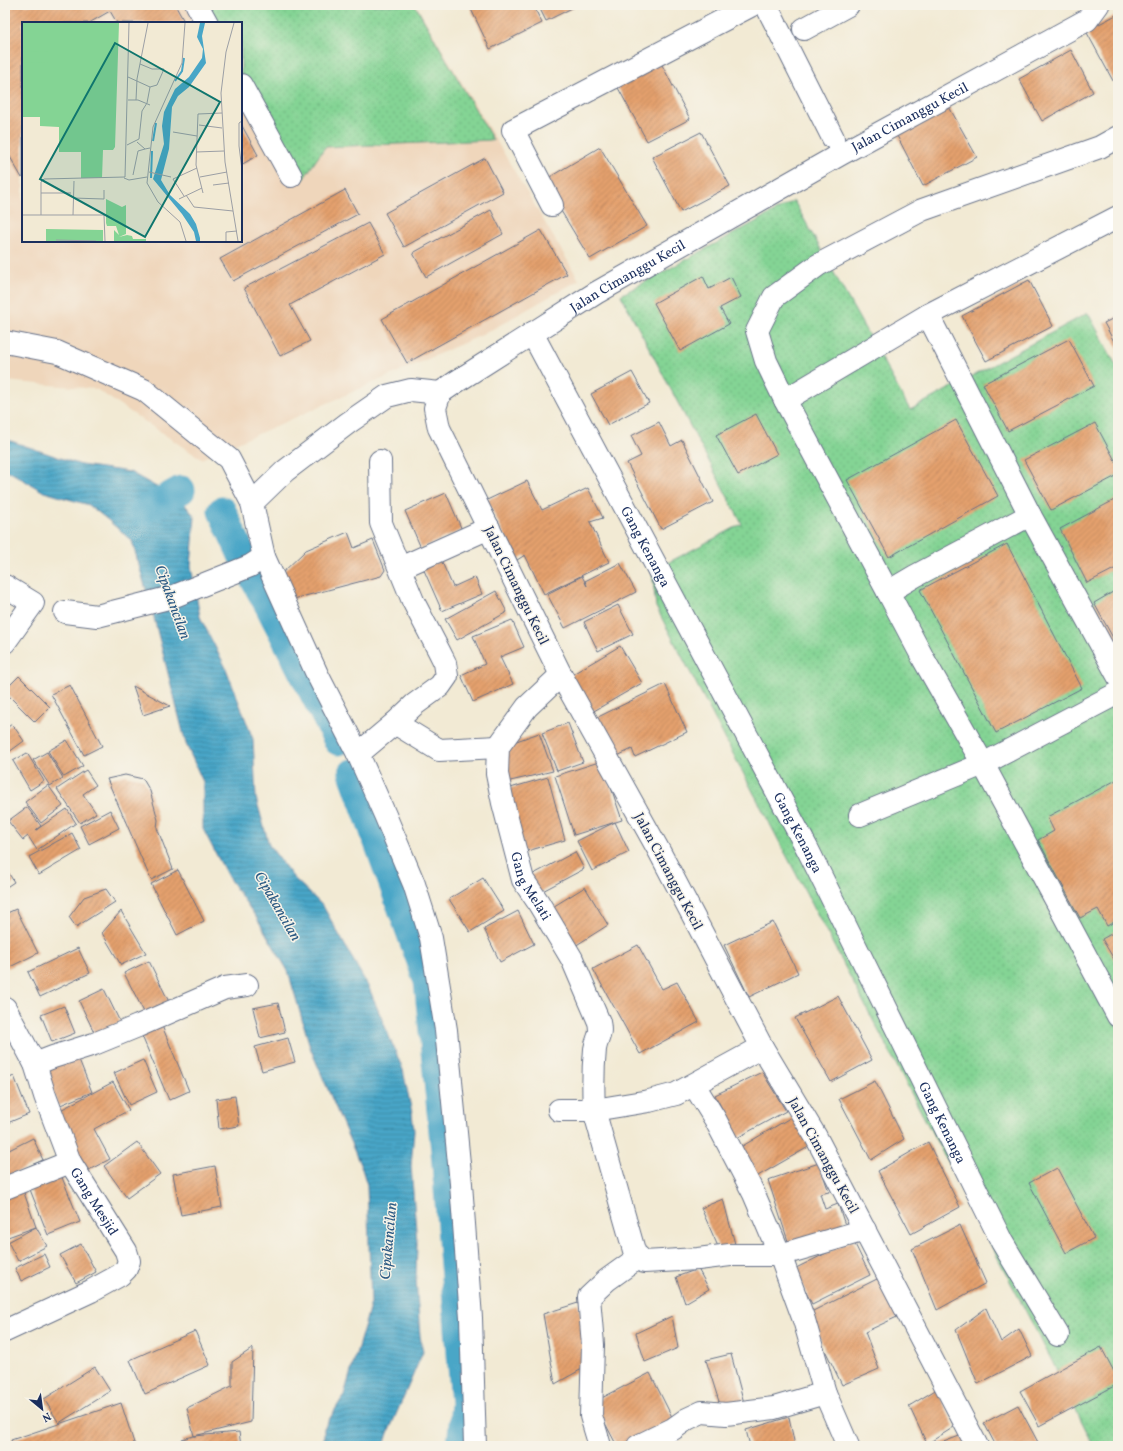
<svg xmlns="http://www.w3.org/2000/svg" width="1123" height="1451" font-family="Vollkorn,serif">
<style>
.built{fill:#efd6bb;fill-rule:evenodd}
.grass{fill:url(#grass-dots);stroke:#508279}
.water{fill:url(#water-rules);stroke:#326a92}
.lines{fill:none;stroke-linecap:round;stroke-linejoin:round}
.canal{stroke:#48a6c7;stroke-width:29}
.building{fill:url(#building-hatch)}
.minor-casing{stroke:#667087;stroke-width:24}
.minor{stroke:#fff;stroke-width:22}
.labels{text-anchor:middle;stroke-width:3;stroke-linejoin:round;paint-order:stroke}
.street-label{font-size:14px;fill:#1b2f5e;stroke:#f7f3e8}
.water-label{font-size:15px;font-style:italic;fill:#2b5983;stroke:#f7f3e8}
.inset-river{fill:none;stroke:#48a6c7;stroke-width:2}
.inset-road{fill:none;stroke:#9c9fa5;stroke-width:1}
.view{fill:#0f766e;fill-opacity:0.15;stroke:#0f766e;stroke-width:2}
.inset-edge{fill:none;stroke:#1b2f5e;stroke-width:2}
</style>
<defs>
<pattern id="grass-dots" width="8" height="8" patternUnits="userSpaceOnUse"><rect width="8" height="8" fill="#84d494"/><path d="M2 2h.1M6 6h.1" fill="none" stroke="#71b682" stroke-width="1.8" stroke-linecap="round"/></pattern>
<pattern id="water-rules" width="6" height="5" patternUnits="userSpaceOnUse"><rect width="6" height="5" fill="#48a6c7"/><path d="M0 2.5h6" fill="none" stroke="#3b88a5"/></pattern>
<pattern id="building-hatch" width="6" height="6" patternUnits="userSpaceOnUse"><rect width="6" height="6" fill="#e4a06d"/><path d="M-1 1l2-2M0 6l6-6M5 7l2-2" fill="none" stroke="#b8835d"/></pattern>
</defs>
<rect width="100%" height="100%" fill="#f7f3e8"/>
<filter id="ink" filterUnits="userSpaceOnUse"><feTurbulence type="fractalNoise" baseFrequency=".025" numOctaves="2"/><feDisplacementMap in="SourceGraphic" scale="8" xChannelSelector="R" yChannelSelector="G"/><feConvolveMatrix kernelMatrix="1 2 1 2 8 2 1 2 1" color-interpolation-filters="sRGB"/></filter>
<filter id="wash" filterUnits="userSpaceOnUse"><feTurbulence type="fractalNoise" baseFrequency=".012" numOctaves="4" result="noise"/><feDisplacementMap in="SourceGraphic" scale="16" xChannelSelector="R" yChannelSelector="G"/><feGaussianBlur stdDeviation="0.9" result="paint"/><feColorMatrix in="noise" values="0 0 0 0 0 0 0 0 0 0 0 0 0 0 0 0 0 1.4 0 .05"/><feComposite in="paint" operator="in"/></filter>
<g filter="url(#wash)">
<rect width="100%" height="100%" fill="#f2ead4"/>
<!-- built -->
<path class="built" d="M5,5H416L579,280L484,334L201,459L96,389L5,381ZM23,23H241V241H23Z"/>
<!-- grass -->
<g class="grass">
<polygon points="202,5 415,5 493,140 325,147 302,181 241,74 241,23 212,23"/>
<polygon points="794,201 910,410 1088,313 1118,369 1118,1446 1094,1446 1052,1361 656,607 652,571 742,524 621,295"/>
</g>
<!-- water -->
<polygon class="water" points="5,439 81,465 130,472 183,502 195,517 191,566 200,617 225,666 253,739 256,798 269,845 293,877 323,906 369,988 403,1070 412,1113 414,1131 411,1166 417,1243 416,1279 420,1336 423,1352 388,1433 384,1446 324,1446 324,1428 344,1395 371,1303 367,1185 362,1169 311,1050 288,971 258,920 228,877 203,829 203,782 186,744 153,614 132,541 108,520 89,505 44,492 5,469"/>
<g class="lines">
<!-- canal -->
<g class="canal">
<polyline points="222,511 247,566 269,606 338,741"/>
<polyline points="142,512 181,490"/>
<polyline points="353,773 428,981 445,1151 465,1404 461,1446"/>
</g>
</g>
<g id="blocks">
<!-- building -->
<g class="building">
<polygon points="5,5 175,5 185,23 117,23 110,11 89,23 23,23 23,177 22,178 5,148"/>
<polygon points="469,5 533,5 542,23 490,49"/>
<polygon points="538,5 578,5 546,21"/>
<polygon points="1118,14 1118,90 1086,31"/>
<polygon points="1071,50 1093,92 1042,121 1019,79"/>
<polygon points="661,63 690,119 647,141 617,86"/>
<polygon points="948,105 977,157 923,186 894,130"/>
<polygon points="241,124 258,155 241,165"/>
<polygon points="701,132 730,186 681,212 652,157"/>
<polygon points="600,147 647,226 590,259 543,181"/>
<polygon points="485,158 503,192 404,247 385,213"/>
<polygon points="345,190 358,214 233,281 220,259"/>
<polygon points="491,210 503,234 426,277 413,253"/>
<polygon points="368,223 385,254 290,305 310,341 280,356 244,288"/>
<polygon points="541,230 567,274 407,363 382,319"/>
<polygon points="703,276 709,289 731,277 741,297 720,308 729,324 680,351 654,303"/>
<polygon points="1029,280 1053,326 986,361 962,316"/>
<polygon points="1118,316 1118,349 1104,323"/>
<polygon points="1069,339 1094,386 1008,431 983,384"/>
<polygon points="632,372 649,403 608,425 591,394"/>
<polygon points="756,414 777,454 738,475 716,435"/>
<polygon points="956,420 998,496 889,557 847,480"/>
<polygon points="659,422 671,446 682,440 713,502 661,529 627,463 641,456 631,436"/>
<polygon points="1095,423 1118,466 1118,475 1051,510 1024,460"/>
<polygon points="527,481 542,510 588,488 603,518 590,522 609,562 544,594 525,555 517,560 487,500"/>
<polygon points="446,493 462,530 421,548 405,511"/>
<polygon points="1118,498 1118,567 1087,583 1060,529"/>
<polygon points="348,532 354,548 373,540 385,570 381,576 286,601 279,576 306,550"/>
<polygon points="1007,544 1082,688 996,733 920,590"/>
<polygon points="441,560 453,587 475,577 482,594 442,611 423,568"/>
<polygon points="620,563 636,592 565,628 547,594 582,576 587,586 585,581"/>
<polygon points="1118,589 1118,647 1094,603"/>
<polygon points="496,591 507,612 457,640 445,619"/>
<polygon points="618,605 633,634 598,651 584,622"/>
<polygon points="512,620 524,647 500,657 513,684 473,702 461,675 485,664 473,636"/>
<polygon points="620,646 642,683 587,715 566,678"/>
<polygon points="19,676 50,707 35,722 5,692 5,690"/>
<polygon points="665,684 687,732 635,757 632,749 611,759 592,720"/>
<polygon points="70,685 102,746 84,755 51,694"/>
<polygon points="133,686 170,706 143,715"/>
<polygon points="568,723 583,762 557,771 542,733"/>
<polygon points="12,724 24,741 5,755 5,729"/>
<polygon points="539,733 553,771 502,783 501,772 511,743"/>
<polygon points="67,740 83,766 64,777 48,751"/>
<polygon points="47,752 63,778 50,786 33,760"/>
<polygon points="27,753 44,781 30,790 13,761"/>
<polygon points="602,761 622,820 574,835 555,776"/>
<polygon points="86,770 96,785 83,794 96,813 80,823 57,789"/>
<polygon points="125,775 143,779 150,791 158,820 157,828 173,869 151,880 107,779"/>
<polygon points="548,777 565,840 524,852 507,789"/>
<polygon points="1118,779 1118,920 1107,926 1098,909 1080,918 1038,840 1054,831 1047,817"/>
<polygon points="48,785 63,806 41,823 25,802"/>
<polygon points="27,807 41,826 36,830 67,809 76,823 37,850 28,836 23,840 8,821"/>
<polygon points="110,810 119,828 89,844 80,826"/>
<polygon points="615,822 629,852 592,871 577,841"/>
<polygon points="72,833 81,850 39,875 29,857"/>
<polygon points="575,852 584,869 537,894 528,877"/>
<polygon points="5,867 14,882 5,888"/>
<polygon points="178,870 204,921 177,935 151,884"/>
<polygon points="483,878 504,911 470,932 449,899"/>
<polygon points="585,887 608,925 575,946 551,908"/>
<polygon points="106,889 115,902 76,927 69,917 84,897"/>
<polygon points="16,909 38,953 8,968 5,962 5,914"/>
<polygon points="121,911 146,953 121,965 102,933"/>
<polygon points="518,911 534,944 500,962 484,929"/>
<polygon points="773,922 798,973 749,997 724,945"/>
<polygon points="1118,930 1118,966 1102,939"/>
<polygon points="638,945 662,989 677,982 699,1022 640,1054 593,969"/>
<polygon points="78,948 90,973 40,997 28,972"/>
<polygon points="149,961 171,1006 147,1018 124,973"/>
<polygon points="104,989 120,1022 95,1034 79,1001"/>
<polygon points="838,996 872,1060 831,1082 795,1018"/>
<polygon points="278,1003 285,1032 260,1038 253,1008"/>
<polygon points="64,1006 75,1033 52,1042 41,1015"/>
<polygon points="160,1021 189,1091 169,1100 139,1029"/>
<polygon points="288,1038 295,1062 262,1071 255,1047"/>
<polygon points="76,1052 92,1092 58,1106 42,1066"/>
<polygon points="143,1060 157,1092 129,1105 114,1073"/>
<polygon points="762,1072 786,1111 737,1138 715,1095"/>
<polygon points="14,1076 29,1114 5,1124 5,1080"/>
<polygon points="875,1081 904,1139 871,1160 839,1099"/>
<polygon points="113,1082 129,1110 94,1129 110,1159 85,1172 53,1114"/>
<polygon points="235,1096 239,1126 219,1129 216,1099"/>
<polygon points="795,1115 812,1145 756,1177 739,1148"/>
<polygon points="33,1138 43,1160 5,1177 5,1152"/>
<polygon points="137,1142 160,1174 127,1198 104,1166"/>
<polygon points="928,1142 960,1207 911,1234 878,1171"/>
<polygon points="819,1163 829,1192 820,1194 825,1209 838,1204 845,1225 789,1244 768,1180"/>
<polygon points="215,1166 222,1207 181,1215 173,1174"/>
<polygon points="1057,1168 1094,1238 1066,1253 1029,1183"/>
<polygon points="61,1175 80,1222 48,1235 29,1187"/>
<polygon points="23,1190 36,1227 47,1246 18,1261 8,1242 36,1227 5,1238 5,1197"/>
<polygon points="723,1199 735,1244 720,1251 701,1208"/>
<polygon points="960,1225 986,1283 937,1310 912,1249"/>
<polygon points="853,1240 870,1275 812,1304 794,1269"/>
<polygon points="81,1244 96,1272 76,1283 60,1255"/>
<polygon points="44,1254 50,1267 21,1281 15,1268"/>
<polygon points="698,1269 709,1289 685,1303 676,1277"/>
<polygon points="881,1277 897,1317 865,1332 879,1369 842,1385 825,1350 809,1313"/>
<polygon points="578,1303 591,1364 555,1384 543,1314"/>
<polygon points="986,1308 1001,1342 1019,1329 1032,1356 978,1384 956,1330"/>
<polygon points="672,1316 678,1348 645,1362 636,1333"/>
<polygon points="195,1331 210,1365 145,1394 130,1360"/>
<polygon points="1101,1347 1118,1379 1118,1384 1039,1426 1020,1391"/>
<polygon points="253,1348 251,1422 194,1436 239,1432 241,1446 182,1446 182,1439 194,1436 187,1408 232,1386 232,1362"/>
<polygon points="731,1354 744,1403 721,1408 706,1360"/>
<polygon points="95,1367 110,1391 59,1423 44,1399"/>
<polygon points="650,1373 675,1423 631,1446 617,1446 594,1402"/>
<polygon points="937,1389 954,1427 927,1444 909,1406"/>
<polygon points="121,1403 135,1446 13,1446 11,1440"/>
<polygon points="1018,1405 1040,1446 996,1446 984,1423"/>
<polygon points="789,1417 795,1446 750,1446 746,1430"/>
<polygon points="962,1435 967,1446 933,1446"/>
</g>
</g>
</g>
<g filter="url(#ink)">
<use href="#blocks" fill-opacity="0" stroke="#667087" stroke-width="1"/>
<g class="lines">
<defs>
<g id="minor">
<polyline points="197,5 207,23"/>
<polyline points="766,5 833,138"/>
<polyline points="804,29 848,5"/>
<polyline points="241,85 291,176"/>
<polyline points="552,205 513,130 752,5"/>
<polyline points="928,315 1030,515 1118,676"/>
<path id="s1" d="M532,333L808,850L1002,1242L1058,1335"/>
<polyline points="5,342 57,352 144,390 229,459 252,503 264,557 317,674 358,754 385,815 414,884 431,938 446,1030 461,1184 471,1318 475,1446"/>
<polyline points="785,400 928,315 1118,217"/>
<polyline points="380,461 381,523 413,601 439,651 445,663 447,676 440,686 414,705 395,723"/>
<polyline points="252,503 285,471 348,423 387,396 411,390 440,393"/>
<polyline points="1030,515 915,576 888,592 924,660 983,764 1118,1016"/>
<polyline points="400,568 489,528"/>
<polyline points="5,586 33,603 5,642"/>
<polyline points="888,592 785,400 766,361 757,331 774,297 818,265 922,210 1100,147 1118,137"/>
<polyline points="65,612 97,616 172,597 250,566 264,557"/>
<path id="s2" d="M561,675L527,707L498,747L497,774L503,803L523,880L538,902L572,959L599,1022C602,1036 597,1037 595,1049C593,1069 593,1090 594,1110L635,1254L644,1262L698,1259L730,1255H780L865,1230"/>
<polyline points="358,754 395,723 439,750 498,747"/>
<polyline points="860,815 983,764 1118,693"/>
<path id="s3" d="M5,1008L35,1064L45,1096L70,1162L126,1251L129,1261L126,1269L120,1275L91,1291L5,1331"/>
<polyline points="35,1064 53,1057 94,1044 138,1026 225,988 247,985"/>
<polyline points="694,1085 715,1119 754,1194 780,1255 804,1320 825,1393 848,1446"/>
<polyline points="559,1110 594,1110 649,1101 676,1094 762,1047"/>
<polyline points="5,1188 70,1162"/>
<polyline points="600,1446 591,1416 593,1345 589,1297 607,1280 639,1257"/>
<polyline points="638,1446 673,1429 687,1419 702,1412 726,1414 774,1408 825,1393"/>
<path id="s4" d="M977,1446L816,1137L762,1047L658,849L561,675L439,428L435,408L440,393L456,382L596,293L841,154L1087,20L1098,5"/>
</g>
</defs>
<!-- minor casing -->
<use href="#minor" class="minor-casing"/>
<!-- minor -->
<use href="#minor" class="minor"/>
</g>
</g>
<g class="labels">
<!-- street labels -->
<g class="street-label">
<text dy="5" stroke="none"><textPath href="#s4" startOffset="1733">Jalan Cimanggu Kecil</textPath></text>
<text dy="5" stroke="none"><textPath href="#s4" startOffset="1409">Jalan Cimanggu Kecil</textPath></text>
<text dy="5" stroke="none"><textPath href="#s1" startOffset="242">Gang Kenanga</textPath></text>
<text transform="translate(517 585) rotate(64)" y="5">Jalan Cimanggu Kecil</text>
<text dy="5" stroke="none"><textPath href="#s1" startOffset="566">Gang Kenanga</textPath></text>
<text transform="translate(669 871) rotate(62)" y="5">Jalan Cimanggu Kecil</text>
<text dy="5" stroke="none"><textPath href="#s2" startOffset="241">Gang Melati</textPath></text>
<text dy="5" stroke="none"><textPath href="#s1" startOffset="890">Gang Kenanga</textPath></text>
<text transform="translate(824 1155) rotate(61)" y="5">Jalan Cimanggu Kecil</text>
<text dy="5" stroke="none"><textPath href="#s3" startOffset="214">Gang Mesjid</textPath></text>
</g>
<!-- water labels -->
<g class="water-label">
<text transform="translate(173 602) rotate(70)" y="5">Cipakancilan</text>
<text transform="translate(278 906) rotate(60)" y="5">Cipakancilan</text>
<text transform="translate(388 1241) rotate(-85)" y="5">Cipakancilan</text>
</g>
</g>
<!-- overview -->
<g transform="translate(22 22)">
<rect width="220" height="220" fill="#f2ead4"/>
<path d="M0,1H97L93,125L91,128H81L80,156H59V130H37V105L18,104V95H0ZM84,177L100,185L104,183V212L97,215L105,213L110,214L111,217H124V219H92V208L97,213L94,204H85L84,201Z" fill="#84d494"/>
<path d="M0,29L26,30V41L1,40ZM24,207L81,208V219H24Z" fill="#84d494"/>
<path d="M178,1H183L180,14L184,41L167,65L156,74L150,85L147,127L139,158L148,173L168,192L174,202L178,216V219H174L172,210L160,192L131,157L142,122L140,104L142,90L153,67L167,55L180,36L181,27L175,15Z" fill="#48a6c7"/>
<path class="inset-river" d="M153,59L160,49L162,36M131,119L134,101M129,156L130,129"/>
<path class="inset-road" d="M163,1L160,41L131,105L125,161L136,180L158,200L164,219M212,1L204,30L199,71L203,140L216,219M118,42L130,47H142L135,63L128,65M106,78H116L128,83M114,78L115,57L126,1M220,99L217,101V124L220,148M177,103L200,106M151,110L175,114M115,120L123,127L128,126M105,123L117,117L120,89L125,81L128,65L106,55M174,130L202,129M127,150L149,155M111,153L116,129L123,127M178,155L205,150M102,156L107,158L125,155M191,163L207,161M19,171H49M181,171L174,143L176,92L200,91M164,173L172,185L211,189M162,174L151,157L175,146M51,176L82,177V168M157,177L180,166M0,193H82L83,219M19,193V160L22,157L103,155L107,1M51,193L52,159M34,218L74,219M204,219V210L215,209"/>
<path class="view" d="M93,21L198,80L123,215L18,157Z"/>
<rect width="220" height="220" class="inset-edge"/>
</g>
<!-- margin -->
<rect width="1123" height="1451" fill="none" stroke="#f7f3e8" stroke-width="20"/>
<!-- north arrow -->
<g transform="translate(42 1409) rotate(151)" stroke="#f7f3e8" stroke-width="3" paint-order="stroke">
<path d="M0-3L7 15L0 10L-7 15Z" fill="#1b2f5e"/>
<text y="-6" font-size="11" font-weight="bold" text-anchor="middle" fill="#1b2f5e">N</text>
</g>
</svg>
